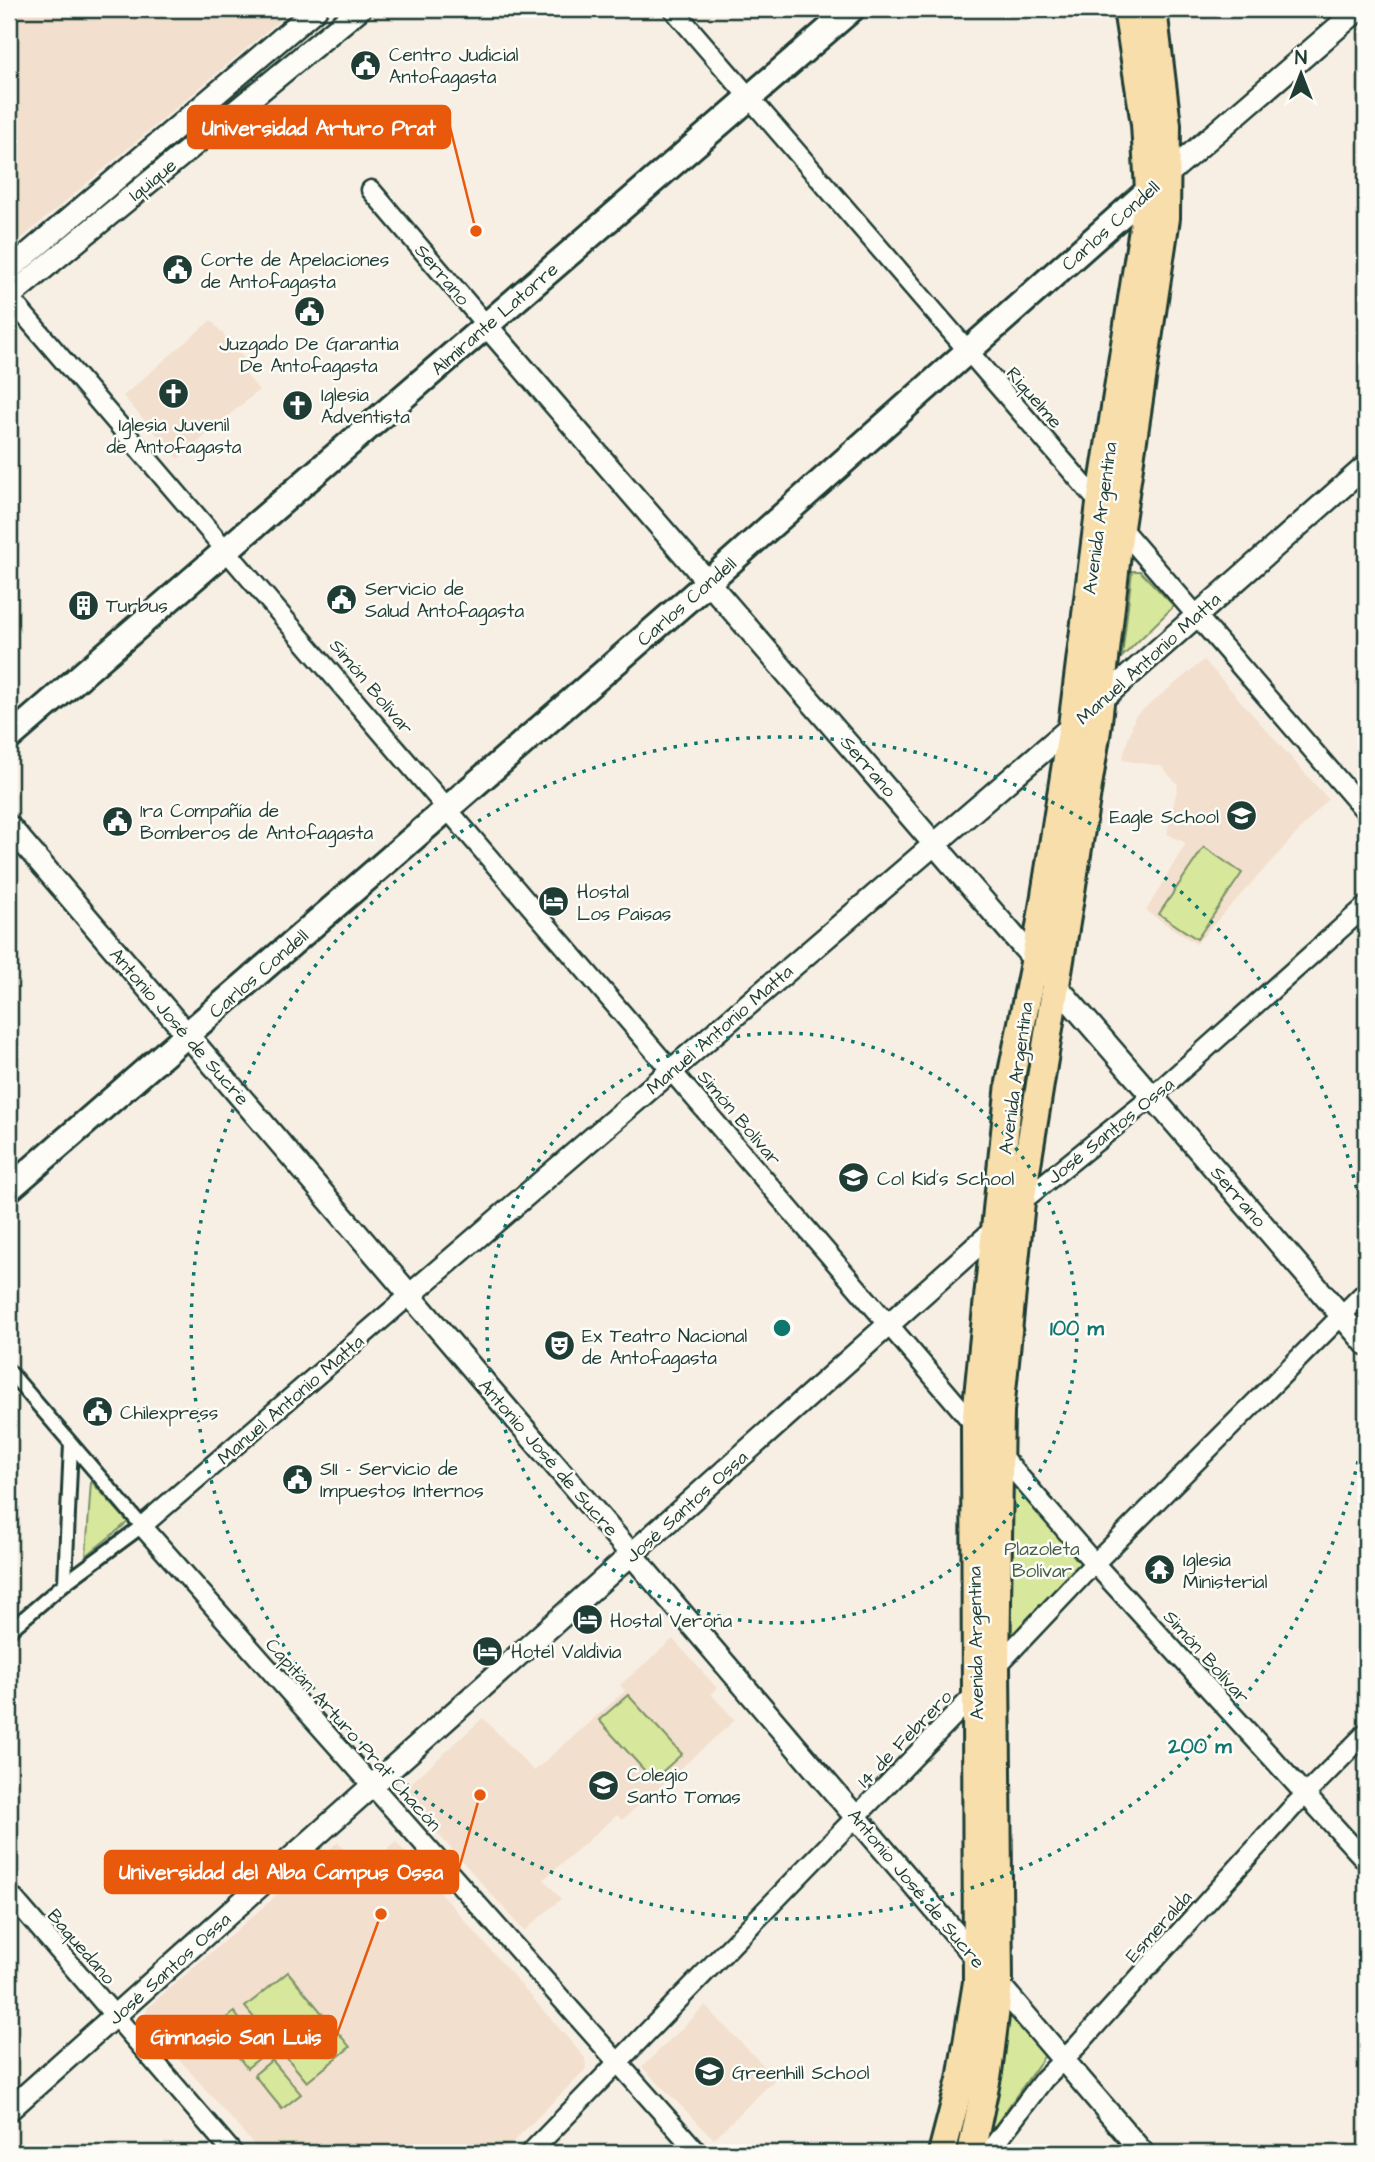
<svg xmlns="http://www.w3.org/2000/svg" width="1375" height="2162" font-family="'Architects Daughter',sans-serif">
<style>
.built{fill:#f2dfcd}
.green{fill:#d7e79b;stroke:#7b9268;stroke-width:2}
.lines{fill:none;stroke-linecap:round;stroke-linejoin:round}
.pedestrian-casing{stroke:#1f3d34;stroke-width:18}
.minor-casing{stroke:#1f3d34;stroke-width:23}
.tertiary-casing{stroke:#1f3d34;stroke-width:26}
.secondary-casing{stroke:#1f3d34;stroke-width:30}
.primary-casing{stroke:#1f3d34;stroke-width:32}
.pedestrian{stroke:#fdfcf7;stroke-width:12}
.minor{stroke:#fdfcf7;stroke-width:18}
.tertiary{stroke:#fdfcf7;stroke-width:21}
.secondary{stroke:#fdfcf7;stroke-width:24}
.primary{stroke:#f8deab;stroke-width:26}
.ring{fill:none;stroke:#0f766e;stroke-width:3.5;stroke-dasharray:3.5 7}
.labels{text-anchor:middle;stroke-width:5;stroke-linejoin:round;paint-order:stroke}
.poi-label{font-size:19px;fill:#1f3d34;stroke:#fdfcf7;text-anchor:start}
.street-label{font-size:19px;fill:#1f3d34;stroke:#fdfcf7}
.park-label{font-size:19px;fill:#445f49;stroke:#fdfcf7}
.centre{fill:#0f766e;stroke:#fdfcf7;stroke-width:3.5}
.ring-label{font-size:21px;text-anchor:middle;font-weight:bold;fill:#0f766e;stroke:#fdfcf7;stroke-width:5;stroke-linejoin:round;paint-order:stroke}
.leader{fill:none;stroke:#e8590c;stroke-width:2.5}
.callout-dot{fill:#e8590c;stroke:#fdfcf7;stroke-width:2.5}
.callout{fill:#e8590c;stroke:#e8590c;stroke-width:2.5}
.callout-label{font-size:21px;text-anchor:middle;font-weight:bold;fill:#fff}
</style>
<rect width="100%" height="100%" fill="#f8efe4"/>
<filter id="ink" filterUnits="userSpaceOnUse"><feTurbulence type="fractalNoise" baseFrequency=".0143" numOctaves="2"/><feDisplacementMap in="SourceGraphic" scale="14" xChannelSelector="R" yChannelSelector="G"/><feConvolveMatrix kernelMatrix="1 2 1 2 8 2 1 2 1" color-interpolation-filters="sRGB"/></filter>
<g filter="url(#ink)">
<!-- built -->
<g class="built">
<polygon points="9,9 293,9 9,249"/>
<polygon points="211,320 249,364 242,370 259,390 178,459 123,396"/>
<polygon points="1204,660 1328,799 1196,944 1146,911 1186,843 1167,834 1178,785 1161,766 1122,760 1135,716"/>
<polygon points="673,1639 717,1688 711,1694 735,1720 622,1820 617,1815 544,1879 561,1899 524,1931 401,1792 483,1718 534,1771 625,1691 620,1685"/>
<polygon points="338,1842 362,1871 396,1842 585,2058 586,2069 502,2153 261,2153 145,2020 147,2008"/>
<polygon points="705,2006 776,2078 714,2139 642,2067"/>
</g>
<!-- green -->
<g class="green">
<polygon points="1132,571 1140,571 1174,606 1122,657"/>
<polygon points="1204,847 1242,873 1197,939 1159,914"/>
<polygon points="999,1453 1095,1564 996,1666"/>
<polygon points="91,1481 128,1522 86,1556"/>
<polygon points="628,1695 682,1754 653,1780 599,1720"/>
<polygon points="288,1972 350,2047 307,2082 245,2007"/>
<polygon points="1003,2007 1046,2054 987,2137"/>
<polygon points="234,2012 266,2053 247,2068 215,2027"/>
<polygon points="272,2060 301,2094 282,2109 254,2075"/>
</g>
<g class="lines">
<defs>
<g id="pedestrian">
<polyline points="9,1371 142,1526 65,1583 9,1631"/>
<polyline points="65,1583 71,1444"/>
</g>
<g id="minor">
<polyline points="673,9 1366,812"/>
<polyline points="371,190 486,325"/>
<path d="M9,297C334,672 654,1052 978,1429"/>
<polyline points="1021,1202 1153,1096 1366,906"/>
<polyline points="410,1295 142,1526 698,2153"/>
<polyline points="999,1453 1095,1564 1366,1861"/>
<polyline points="995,1668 1081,1577 1366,1291"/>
<polyline points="9,1893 233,2153"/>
<polyline points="530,2153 978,1691"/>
<polyline points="988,2153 1044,2079 1078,2045 1291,1809 1366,1733"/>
</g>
<g id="tertiary">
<polyline points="1169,173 1359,9"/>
<polyline points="9,270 316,9"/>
<polyline points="9,297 360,9"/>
<polyline points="486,325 1366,1344"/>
<polyline points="9,826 1143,2153"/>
<polyline points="410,1295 1072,726 1366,466"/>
<polyline points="9,2110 999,1226"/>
</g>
<g id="secondary">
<polyline points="9,738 852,9"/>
<polyline points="9,1189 691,597 1156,184"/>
</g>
<g id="primary">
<polyline points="942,2153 961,2080 977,1982 975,1425 1010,1083 1035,958 1072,726 1100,504 1149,190 1145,124 1127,9"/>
<polyline points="971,2153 988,2072 999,1984 996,1666 1000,1411 1021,1202 1097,730 1120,527 1166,218 1167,125 1153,9"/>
</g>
</defs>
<!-- pedestrian casing -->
<use href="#pedestrian" class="pedestrian-casing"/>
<!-- minor casing -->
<use href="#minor" class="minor-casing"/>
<!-- tertiary casing -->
<use href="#tertiary" class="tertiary-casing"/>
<!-- secondary casing -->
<use href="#secondary" class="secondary-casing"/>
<!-- primary casing -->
<use href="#primary" class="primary-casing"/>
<!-- pedestrian -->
<use href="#pedestrian" class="pedestrian"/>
<!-- minor -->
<use href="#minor" class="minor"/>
<!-- tertiary -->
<use href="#tertiary" class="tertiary"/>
<!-- secondary -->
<use href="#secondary" class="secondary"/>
<!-- primary -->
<use href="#primary" class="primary"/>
</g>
</g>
<!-- distance rings -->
<g class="ring">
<circle cx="782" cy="1328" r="295"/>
<path d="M1366 1420A591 591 0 1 1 1366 1236"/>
</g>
<!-- icons -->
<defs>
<symbol id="civic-disc" viewBox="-11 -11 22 22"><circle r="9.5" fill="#1f3d34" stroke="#fdfcf7"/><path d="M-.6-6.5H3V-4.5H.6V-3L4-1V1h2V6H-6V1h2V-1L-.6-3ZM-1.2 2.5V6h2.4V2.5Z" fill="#fff"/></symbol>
<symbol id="church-disc" viewBox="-11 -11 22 22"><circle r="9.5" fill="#1f3d34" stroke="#fdfcf7"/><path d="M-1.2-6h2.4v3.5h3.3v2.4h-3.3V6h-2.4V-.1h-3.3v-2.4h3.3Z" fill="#fff"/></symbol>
<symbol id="building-disc" viewBox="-11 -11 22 22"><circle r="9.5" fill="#1f3d34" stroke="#fdfcf7"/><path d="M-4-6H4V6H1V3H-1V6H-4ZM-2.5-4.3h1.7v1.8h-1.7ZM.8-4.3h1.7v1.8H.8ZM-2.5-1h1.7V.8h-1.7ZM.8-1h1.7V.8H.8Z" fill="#fff"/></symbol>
<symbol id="school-disc" viewBox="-11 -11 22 22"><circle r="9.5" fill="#1f3d34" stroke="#fdfcf7"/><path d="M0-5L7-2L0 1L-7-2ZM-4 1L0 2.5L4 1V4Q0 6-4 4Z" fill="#fff"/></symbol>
<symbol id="hotel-disc" viewBox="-11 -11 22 22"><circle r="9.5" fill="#1f3d34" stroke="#fdfcf7"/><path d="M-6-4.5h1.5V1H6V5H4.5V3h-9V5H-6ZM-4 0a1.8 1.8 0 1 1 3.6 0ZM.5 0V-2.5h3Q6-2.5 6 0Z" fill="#fff"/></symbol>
<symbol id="theatre-disc" viewBox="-11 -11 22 22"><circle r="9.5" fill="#1f3d34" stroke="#fdfcf7"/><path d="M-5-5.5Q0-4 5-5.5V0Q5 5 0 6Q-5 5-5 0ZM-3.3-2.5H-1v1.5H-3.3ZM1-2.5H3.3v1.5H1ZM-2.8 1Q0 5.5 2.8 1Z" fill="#fff"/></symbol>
<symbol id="temple-disc" viewBox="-11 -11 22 22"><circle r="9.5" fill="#1f3d34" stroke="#fdfcf7"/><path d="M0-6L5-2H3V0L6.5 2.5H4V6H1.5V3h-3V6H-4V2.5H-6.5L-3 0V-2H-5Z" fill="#fff"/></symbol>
</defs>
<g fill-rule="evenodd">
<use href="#civic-disc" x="348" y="48" width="35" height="35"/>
<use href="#civic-disc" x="160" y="252" width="35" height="35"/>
<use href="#civic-disc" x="292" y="294" width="35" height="35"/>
<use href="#church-disc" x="156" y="376" width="35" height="35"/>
<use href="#church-disc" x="280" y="388" width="35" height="35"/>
<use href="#civic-disc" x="324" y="582" width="35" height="35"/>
<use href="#building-disc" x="66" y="588" width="35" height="35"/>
<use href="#school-disc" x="1224" y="798" width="35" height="35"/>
<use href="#civic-disc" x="100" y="804" width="35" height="35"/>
<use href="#hotel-disc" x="536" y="884" width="35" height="35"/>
<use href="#school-disc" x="836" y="1160" width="35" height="35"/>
<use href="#theatre-disc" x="542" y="1328" width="35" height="35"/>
<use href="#civic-disc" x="80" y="1394" width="35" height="35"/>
<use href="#civic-disc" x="280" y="1462" width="35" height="35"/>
<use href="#temple-disc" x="1142" y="1552" width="35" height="35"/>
<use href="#hotel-disc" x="570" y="1602" width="35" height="35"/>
<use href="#hotel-disc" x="470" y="1634" width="35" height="35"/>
<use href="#school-disc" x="586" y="1768" width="35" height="35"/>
<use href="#school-disc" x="692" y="2054" width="35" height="35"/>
</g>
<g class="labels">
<!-- poi labels -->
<g class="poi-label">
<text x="389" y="61">Centro Judicial<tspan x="389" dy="22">Antofagasta</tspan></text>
<text x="201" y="266">Corte de Apelaciones<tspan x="201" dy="22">de Antofagasta</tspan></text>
<text x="309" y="350" text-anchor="middle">Juzgado De Garantia<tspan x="309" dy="22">De Antofagasta</tspan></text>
<text x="321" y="401">Iglesia<tspan x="321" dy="22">Adventista</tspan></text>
<text x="174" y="431" text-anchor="middle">Iglesia Juvenil<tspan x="174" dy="22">de Antofagasta</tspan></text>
<text x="365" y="595">Servicio de<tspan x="365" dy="22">Salud Antofagasta</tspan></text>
<text x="106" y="612">Turbus</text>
<text x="140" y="817">1ra Compañía de<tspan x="140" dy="22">Bomberos de Antofagasta</tspan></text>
<text x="1219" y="823" text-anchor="end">Eagle School</text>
<text x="577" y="898">Hostal<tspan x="577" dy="22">Los Paisas</tspan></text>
<text x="877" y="1185">Col Kid´s School</text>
<text x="582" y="1342">Ex Teatro Nacional<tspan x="582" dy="22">de Antofagasta</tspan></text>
<text x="120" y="1419">Chilexpress</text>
<text x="320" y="1475">SII - Servicio de<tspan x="320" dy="22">Impuestos Internos</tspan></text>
<text x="1183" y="1566">Iglesia<tspan x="1183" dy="22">Ministerial</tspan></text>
<text x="610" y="1627">Hostal Verona</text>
<text x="511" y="1658">Hotel Valdivia</text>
<text x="627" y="1781">Colegio<tspan x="627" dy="22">Santo Tomas</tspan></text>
<text x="732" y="2079">Greenhill School</text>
</g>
<!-- street labels -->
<g class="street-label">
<text transform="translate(152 179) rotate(-39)" y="7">Iquique</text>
<text transform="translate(1110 225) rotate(-42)" y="7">Carlos Condell</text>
<text transform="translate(443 274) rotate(50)" y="7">Serrano</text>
<text transform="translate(494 318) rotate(-41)" y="7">Almirante Latorre</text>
<text transform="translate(1035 397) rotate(49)" y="7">Riquelme</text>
<text transform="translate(1099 518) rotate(-82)" y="7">Avenida Argentina</text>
<text transform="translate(686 601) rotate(-41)" y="7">Carlos Condell</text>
<text transform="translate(1148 658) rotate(-42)" y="7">Manuel Antonio Matta</text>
<text transform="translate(372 686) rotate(50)" y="7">Simón Bolívar</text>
<text transform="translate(869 766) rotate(49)" y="7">Serrano</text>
<text transform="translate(258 973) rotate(-41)" y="7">Carlos Condell</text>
<text transform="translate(180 1026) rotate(49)" y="7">Antonio José de Sucre</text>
<text transform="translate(719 1029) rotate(-41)" y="7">Manuel Antonio Matta</text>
<text transform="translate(1015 1078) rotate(-82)" y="7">Avenida Argentina</text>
<text transform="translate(740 1117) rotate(50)" y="7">Simón Bolívar</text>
<text transform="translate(1110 1130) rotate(-39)" y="7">José Santos Ossa</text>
<text transform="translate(1239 1196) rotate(49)" y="7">Serrano</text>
<text transform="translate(290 1399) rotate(-41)" y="7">Manuel Antonio Matta</text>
<text transform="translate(549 1457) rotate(49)" y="7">Antonio José de Sucre</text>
<text transform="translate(686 1506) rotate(-42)" y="7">José Santos Ossa</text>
<text transform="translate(975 1643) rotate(-91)" y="7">Avenida Argentina</text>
<text transform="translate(1207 1656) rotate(48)" y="7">Simón Bolívar</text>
<text transform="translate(354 1734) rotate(48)" y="7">Capitán Arturo Prat Chacón</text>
<text transform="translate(904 1738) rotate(-46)" y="7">14 de Febrero</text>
<text transform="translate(917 1888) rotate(50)" y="7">Antonio José de Sucre</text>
<text transform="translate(1158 1926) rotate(-48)" y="7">Esmeralda</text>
<text transform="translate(82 1946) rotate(49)" y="7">Baquedano</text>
<text transform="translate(169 1968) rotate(-42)" y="7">José Santos Ossa</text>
</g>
<!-- park labels -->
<g class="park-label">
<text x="1042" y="1555">Plazoleta<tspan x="1042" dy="22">Bolívar</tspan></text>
</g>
</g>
<circle cx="782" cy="1328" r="10" class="centre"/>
<g class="ring-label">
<text x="1077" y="1335">100 m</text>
<text x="1200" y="1753">200 m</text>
</g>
<!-- callouts -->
<path class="leader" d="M476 231L450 127M480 1795L458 1872M381 1914L336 2037"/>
<g class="callout-dot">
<circle cx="476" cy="231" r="7"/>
<circle cx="480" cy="1795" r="7"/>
<circle cx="381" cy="1914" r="7"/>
</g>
<g class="callout">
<rect x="188" y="106" width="262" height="42" rx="7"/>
<rect x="105" y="1851" width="353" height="42" rx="7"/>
<rect x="137" y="2016" width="199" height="42" rx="7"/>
</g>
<g class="callout-label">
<text x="319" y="135">Universidad Arturo Prat</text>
<text x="281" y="1879">Universidad del Alba Campus Ossa</text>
<text x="236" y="2044">Gimnasio San Luis</text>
</g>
<!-- margin -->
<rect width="1375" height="2162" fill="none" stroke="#fdfcf7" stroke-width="35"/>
<rect x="18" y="18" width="1340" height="2127" fill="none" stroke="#1f3d34" stroke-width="2.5" filter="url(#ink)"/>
<!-- north arrow -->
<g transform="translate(1301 74)" stroke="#fdfcf7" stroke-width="5" paint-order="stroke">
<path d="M0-5L12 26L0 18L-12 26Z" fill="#1f3d34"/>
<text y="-10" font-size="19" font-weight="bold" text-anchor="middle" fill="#1f3d34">N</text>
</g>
</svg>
